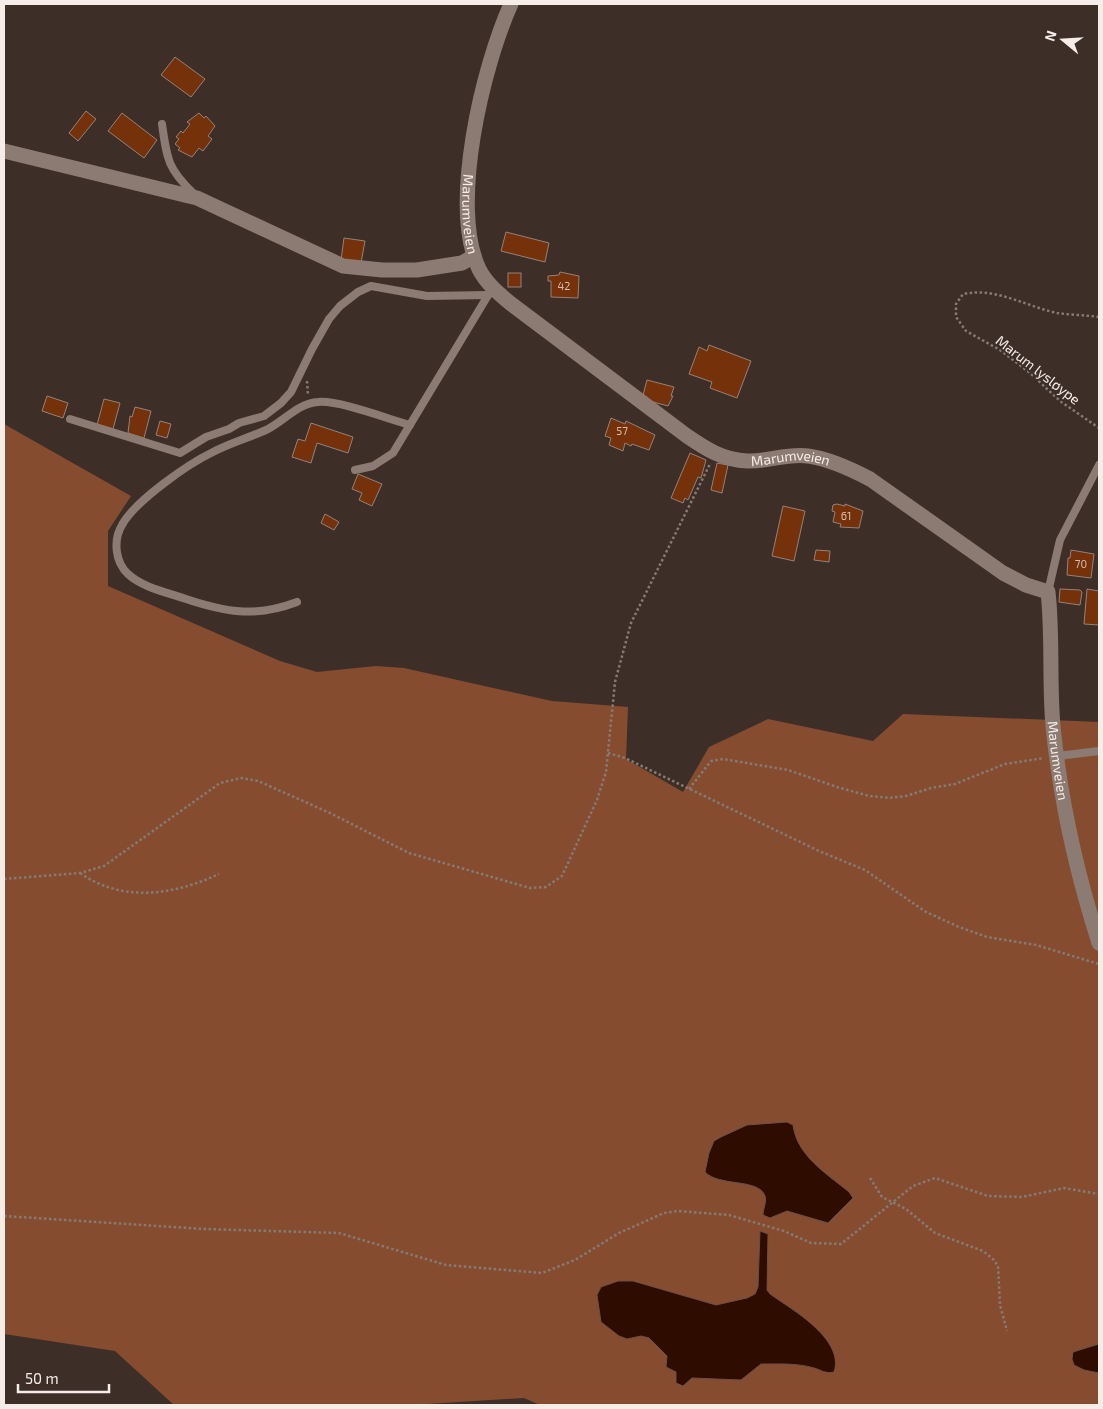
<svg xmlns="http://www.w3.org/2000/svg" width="1103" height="1409" font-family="'Exo 2',sans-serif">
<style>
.green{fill:#864c30}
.water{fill:#2f0c00;stroke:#6b4f46}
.building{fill:#753109;stroke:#93827a}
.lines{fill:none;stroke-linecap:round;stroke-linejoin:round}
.path{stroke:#867a74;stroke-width:2.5;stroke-dasharray:2.5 2.5;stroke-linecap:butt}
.lane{stroke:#8c7b73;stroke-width:8}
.street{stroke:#8c7b73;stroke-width:15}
.labels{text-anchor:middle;stroke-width:4;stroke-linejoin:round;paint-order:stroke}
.number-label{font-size:11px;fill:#d6bdb0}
.street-label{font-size:14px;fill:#f6ece8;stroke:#3d2f28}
</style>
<rect width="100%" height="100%" fill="#3d2f28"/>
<!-- green -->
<polygon class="green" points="4,424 131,496 108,531 108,586 280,661 317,672 376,666 404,668 552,701 628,707 626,759 683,792 709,747 768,719 873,741 903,714 1099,722 1099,1405 540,1405 524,1398 411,1405 174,1405 115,1351 4,1334"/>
<!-- water -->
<g class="water">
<path d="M787,1122L793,1125C797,1156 826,1173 849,1192L853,1198L828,1223L787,1211L770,1218L763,1215C763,1209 767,1202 765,1196C759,1178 719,1187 705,1172L709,1153L714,1141L721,1137L747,1125Z"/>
<path d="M760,1231L768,1234L767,1290L770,1294C791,1309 845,1339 834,1372C825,1374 822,1370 814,1368C798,1363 778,1364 761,1364L741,1380L692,1378L683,1386L676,1383V1372L666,1367L667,1356L649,1338L641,1336L627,1339L619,1336L601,1322L597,1295L601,1287L618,1281H633L716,1305L747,1298L755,1294L758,1287Z"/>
<polygon points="1099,1344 1099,1373 1084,1370 1074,1365 1072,1359 1073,1352"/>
</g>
<!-- building -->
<g class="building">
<polygon points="175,57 205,79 191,97 161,75"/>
<polygon points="86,111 96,119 78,141 69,133"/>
<polygon points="122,113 157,140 144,158 108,131"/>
<polygon points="199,113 204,118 206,116 215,126 208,136 212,139 203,151 199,148 192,157 178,150 180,148 175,144 179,139 176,137 181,131 183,133 190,124 187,122"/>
<polygon points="506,232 549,243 545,262 501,251"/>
<polygon points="344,238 365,241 361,263 341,260"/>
<polygon points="560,272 579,276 578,298 551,297 551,281 548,281 548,276 559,275"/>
<rect x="508" y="273" width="13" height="14"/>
<polygon points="709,345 751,361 737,398 710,388 712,382 689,374 699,347 707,351"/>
<polygon points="647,380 674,387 671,396 673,396 668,406 642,399"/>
<polygon points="47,396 68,403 63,418 42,411"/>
<polygon points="104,399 120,403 113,429 97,425"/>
<polygon points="135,407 151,411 144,438 128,433 130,416 132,417"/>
<polygon points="611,418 625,424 626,421 655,435 649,450 632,444 631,446 625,443 623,451 609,445 611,438 605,436"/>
<polygon points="160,421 171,424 167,438 156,435"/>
<polygon points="311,423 353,437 348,453 317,443 311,463 292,457 298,439 305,441"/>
<polygon points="690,453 706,460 701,478 698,477 688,500 685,498 683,503 671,498"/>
<polygon points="717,463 728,465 722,493 711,490"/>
<polygon points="358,474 382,484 372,506 359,500 362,493 352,489"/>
<polygon points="837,504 845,506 845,504 863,511 859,528 840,527 841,524 833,522 835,512 832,511 833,505"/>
<polygon points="783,506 805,511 794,561 772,556"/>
<polygon points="325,514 339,522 334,530 321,523"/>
<polygon points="816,550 830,551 829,562 814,560"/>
<polygon points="1071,550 1094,554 1091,578 1067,575 1068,558 1070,558"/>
<polygon points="1060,589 1080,590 1082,592 1080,605 1059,602"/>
<polygon points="1087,589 1099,591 1099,625 1084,624"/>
</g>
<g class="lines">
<!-- path -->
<g class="path">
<path d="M1099,317C1085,315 1070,315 1057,313C1025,306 996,287 963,294L956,304V317L966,331L1000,350L1030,373L1060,401L1099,428"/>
<polyline points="307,381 308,395"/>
<polyline points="608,753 625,758 819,851 865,870 926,912 959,927 987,937 1036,945 1099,964"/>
<polyline points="689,789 711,761 723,759 788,770 837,787 869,796 889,798 906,796 931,788 955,784 1005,764 1044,758"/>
<path d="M80,873C123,903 174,895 219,874"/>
<polyline points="4,879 80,873 104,866 220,783 241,778 258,781 330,813 409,853 530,888 546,887 562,876 597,800 606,772 615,682 631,623 710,464"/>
<polyline points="870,1178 882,1197 906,1209 935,1233 983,1251 993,1259 998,1266 1000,1305 1007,1331"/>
<polyline points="4,1216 204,1229 339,1233 446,1265 542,1273 575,1260 619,1233 664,1213 678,1211 729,1215 784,1231 811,1243 841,1244 913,1186 935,1178 988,1196 1022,1197 1064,1188 1099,1194"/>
</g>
<!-- lane -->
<g class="lane">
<path d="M162,124C167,160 168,169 194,194"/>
<polyline points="70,419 180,453 206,437 229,429 239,423 264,416 281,403 291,392 312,349 329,319 340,306 358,292 371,286 427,296 488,295"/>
<polyline points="355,470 373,466 393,453 490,292"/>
<polyline points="1048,592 1060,540 1099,465"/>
<path d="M297,602C255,618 224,612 183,598C165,592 142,587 128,574C115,562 113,540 122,525C135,501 188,464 213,452C230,443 248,438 266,430C283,422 298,403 318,402C339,400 388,419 410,425"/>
<polyline points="1058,756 1099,751"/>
</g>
<!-- street -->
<g class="street">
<path id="s1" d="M511,4C483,66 449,206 479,269C486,283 498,293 510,303L687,436C706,449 723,460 747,461C768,462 787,453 808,456C830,459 851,469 870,479L1003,573L1026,585L1048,592C1053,636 1049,681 1053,726C1060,798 1077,874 1099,943"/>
<polyline points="4,151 197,198 343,266 382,270 417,270 462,263 474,256"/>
</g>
</g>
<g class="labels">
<!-- number labels -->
<g class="number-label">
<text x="564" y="290">42</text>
<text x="622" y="435">57</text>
<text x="846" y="520">61</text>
<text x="1081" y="568">70</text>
</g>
<!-- street labels -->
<g class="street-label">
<text dy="5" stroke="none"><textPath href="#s1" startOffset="216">Marumveien</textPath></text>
<text transform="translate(1038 370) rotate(38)" y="5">Marum lysløype</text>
<text dy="5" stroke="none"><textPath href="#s1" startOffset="650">Marumveien</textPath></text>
<text dy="5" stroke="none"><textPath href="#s1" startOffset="1115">Marumveien</textPath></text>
</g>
</g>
<!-- border -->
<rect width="1103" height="1409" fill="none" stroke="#f6ece8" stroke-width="10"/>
<!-- north arrow -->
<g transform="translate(1063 40) rotate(288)" stroke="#3d2f28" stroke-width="4" paint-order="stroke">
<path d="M0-4L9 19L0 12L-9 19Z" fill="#f6ece8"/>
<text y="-8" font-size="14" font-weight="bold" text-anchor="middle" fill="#f6ece8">N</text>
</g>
<!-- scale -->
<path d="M18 1384v8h91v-8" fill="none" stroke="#f6ece8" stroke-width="2.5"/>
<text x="25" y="1384" font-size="15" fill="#f6ece8" stroke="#3d2f28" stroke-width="4" paint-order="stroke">50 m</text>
</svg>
